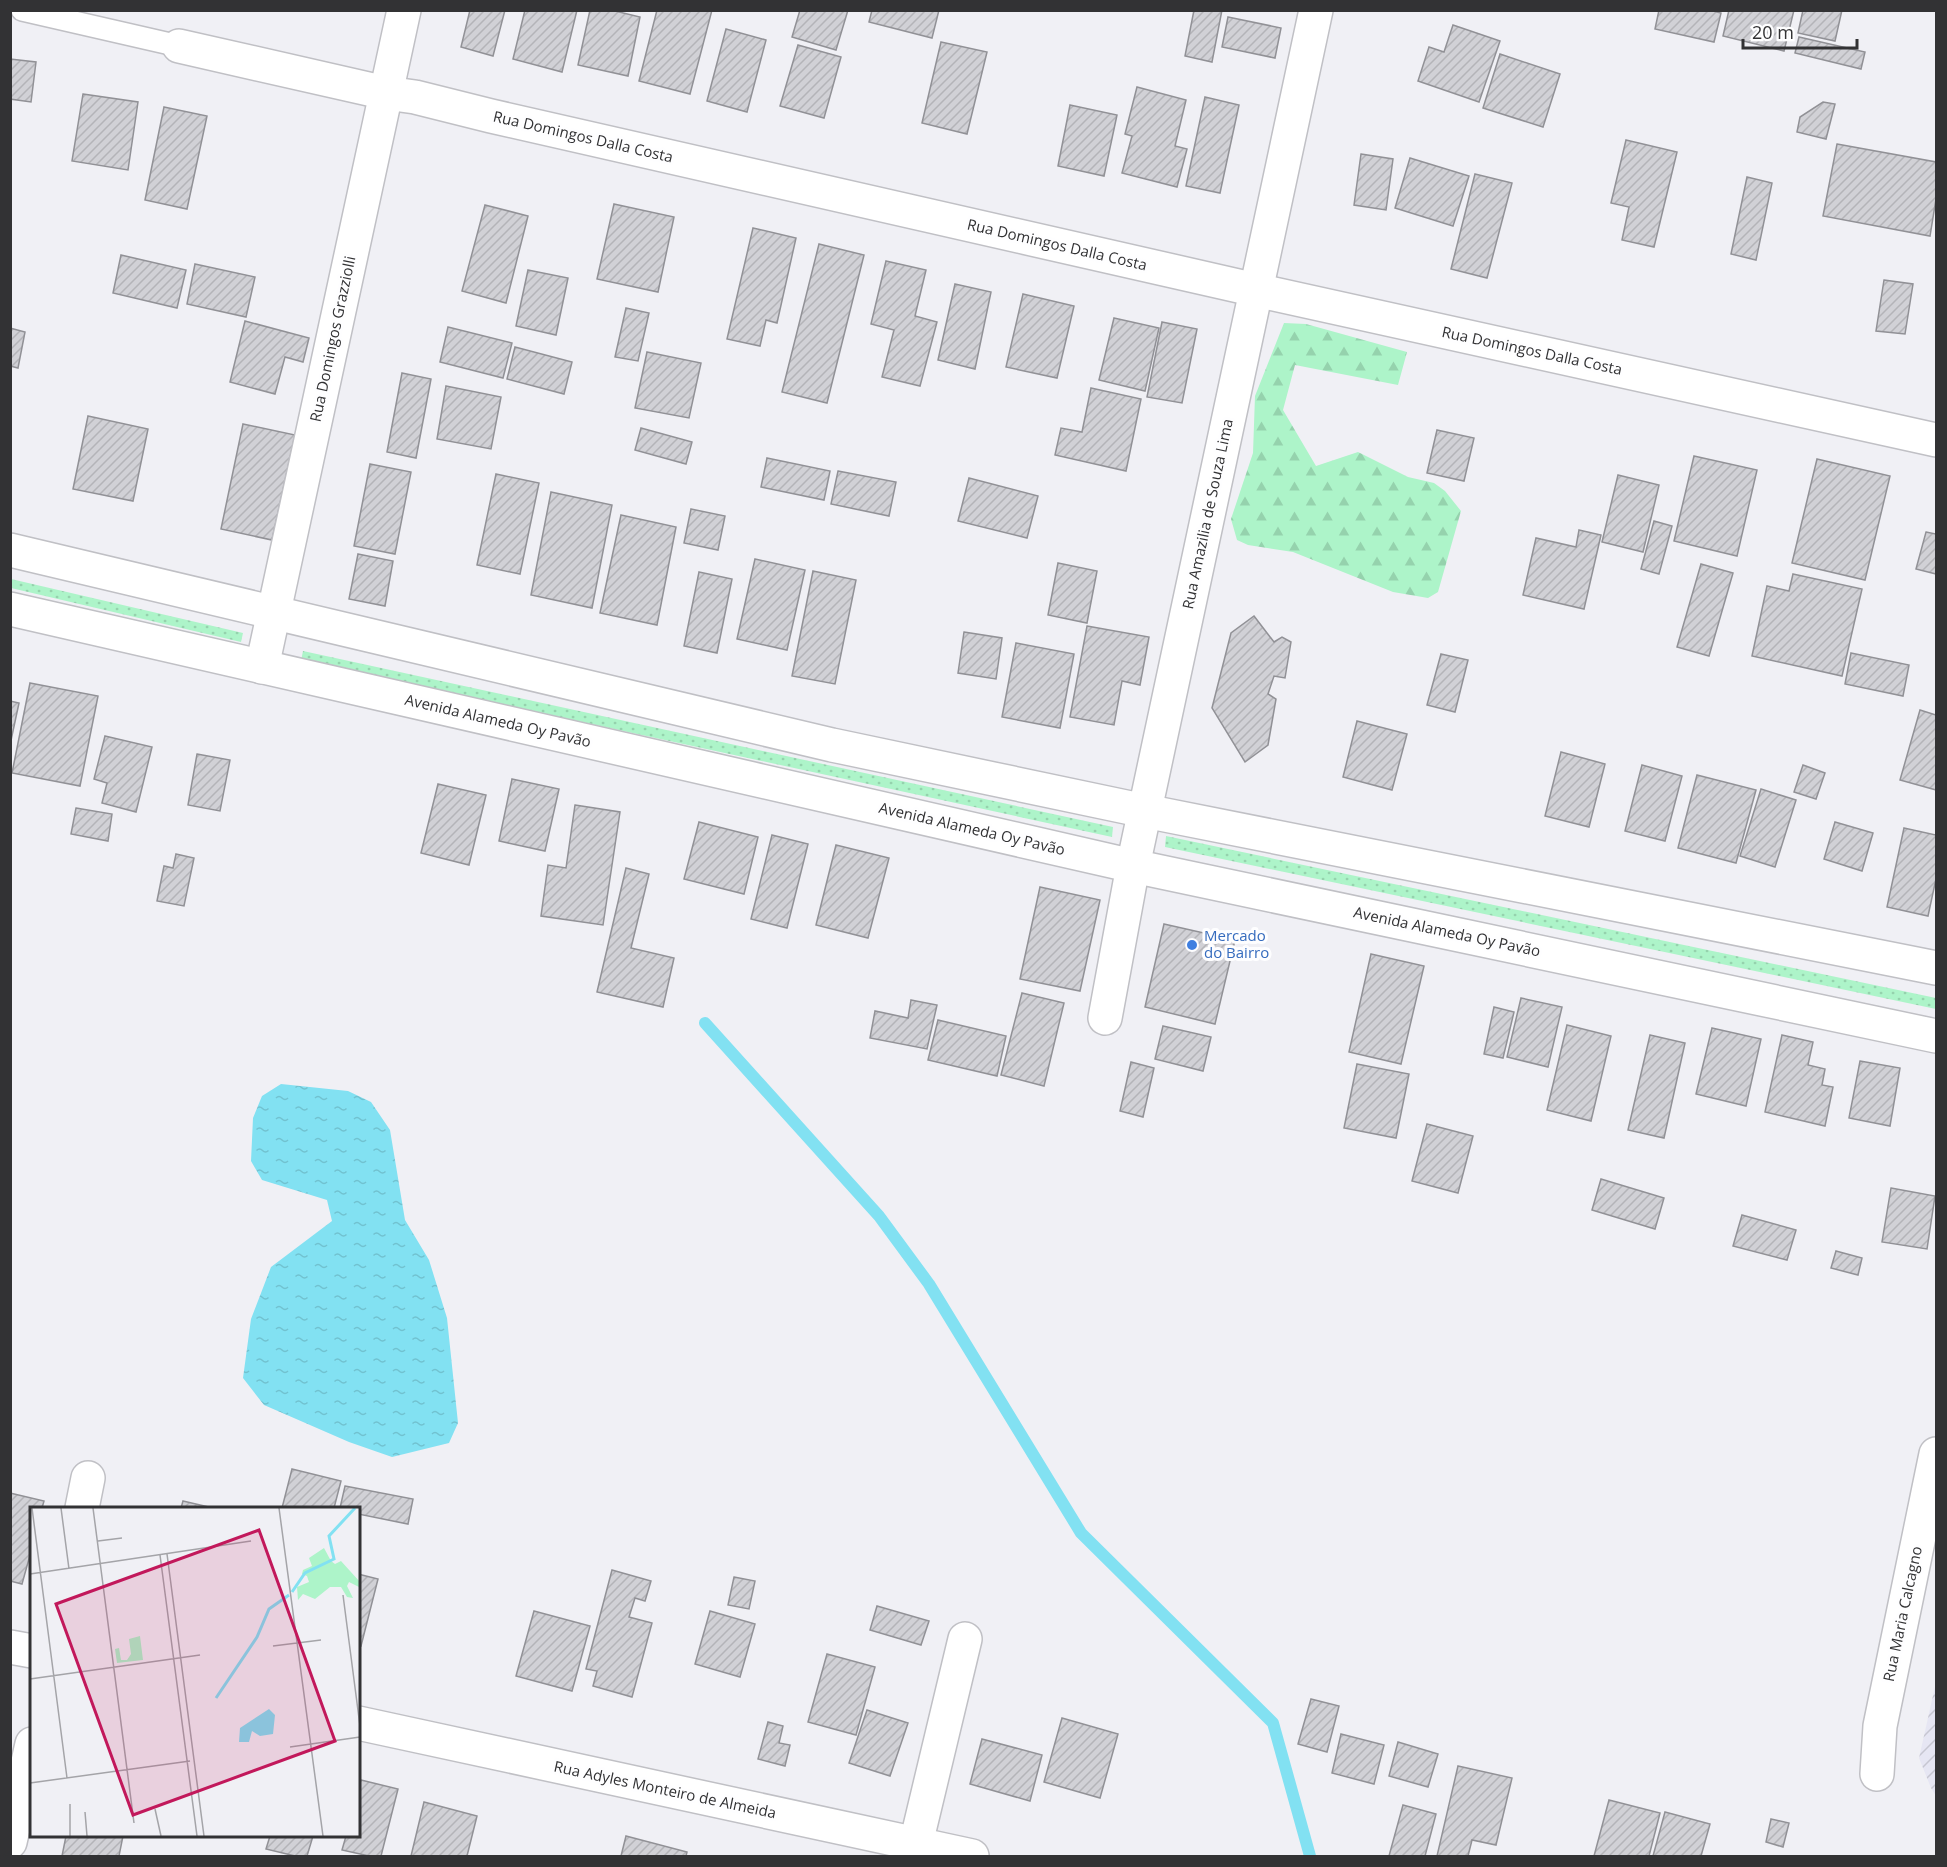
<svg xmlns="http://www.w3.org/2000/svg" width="1947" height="1867" font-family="'Open Sans',sans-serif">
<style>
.industrial{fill:url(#industrial-furrows)}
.grass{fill:url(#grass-dots)}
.forest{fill:url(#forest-firs)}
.water{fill:url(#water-ripples)}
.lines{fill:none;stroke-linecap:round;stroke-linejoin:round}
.stream{stroke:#82e1f2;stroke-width:12}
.building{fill:url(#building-hatch);stroke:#919196;stroke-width:1.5}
.lane-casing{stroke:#c0c0c5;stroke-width:24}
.street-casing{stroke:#c0c0c5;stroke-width:36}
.secondary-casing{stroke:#c0c0c5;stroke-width:36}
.lane{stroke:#fff;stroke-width:21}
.street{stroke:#fff;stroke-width:33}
.secondary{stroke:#fff;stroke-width:33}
.shop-dot{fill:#3f7fe0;stroke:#fefeff;stroke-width:2}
.labels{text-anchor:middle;stroke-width:6;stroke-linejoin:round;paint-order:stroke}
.street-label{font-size:15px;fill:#323234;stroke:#fefeff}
.shop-label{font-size:15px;fill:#366cbe;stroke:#fefeff;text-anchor:start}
.inset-river{fill:none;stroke:#82e1f2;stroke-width:3}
.inset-road{fill:none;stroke:#a4a4a8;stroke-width:1.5}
.view{fill:#c2185b;fill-opacity:0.15;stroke:#c2185b;stroke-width:3}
.inset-edge{fill:none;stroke:#323234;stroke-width:3}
</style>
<defs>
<pattern id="industrial-furrows" width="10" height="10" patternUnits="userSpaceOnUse" patternTransform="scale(1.5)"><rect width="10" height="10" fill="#e6e6f3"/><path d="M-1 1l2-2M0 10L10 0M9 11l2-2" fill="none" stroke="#c6c6d1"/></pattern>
<pattern id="grass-dots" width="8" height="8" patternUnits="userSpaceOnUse" patternTransform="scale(1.5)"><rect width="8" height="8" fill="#adf4c9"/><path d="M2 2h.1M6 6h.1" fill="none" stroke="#95d2ad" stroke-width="1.8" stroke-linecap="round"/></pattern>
<pattern id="forest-firs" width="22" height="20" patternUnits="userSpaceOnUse" patternTransform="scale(1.5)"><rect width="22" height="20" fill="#adf4c9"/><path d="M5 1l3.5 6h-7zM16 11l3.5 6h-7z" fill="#95d2ad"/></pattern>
<pattern id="water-ripples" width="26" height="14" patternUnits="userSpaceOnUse" patternTransform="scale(1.5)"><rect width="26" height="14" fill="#82e1f2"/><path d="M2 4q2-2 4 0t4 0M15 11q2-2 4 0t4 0" fill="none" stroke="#71c2d0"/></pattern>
<pattern id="building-hatch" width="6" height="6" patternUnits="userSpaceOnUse" patternTransform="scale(1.5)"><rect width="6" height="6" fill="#d1d1d6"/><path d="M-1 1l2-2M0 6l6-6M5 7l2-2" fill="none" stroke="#b4b4b8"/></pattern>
</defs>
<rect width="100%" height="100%" fill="#f0f0f5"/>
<!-- industrial -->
<polygon class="industrial" points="1936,1682 1936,1796 1931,1788 1919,1758"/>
<!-- grass -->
<g class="grass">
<polygon points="11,579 243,633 241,642 11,588"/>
<polygon points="303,651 1113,827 1112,837 301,661"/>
<polygon points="1166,836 1936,998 1936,1009 1165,847"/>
</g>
<!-- forest -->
<polygon class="forest" points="1284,323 1306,324 1407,352 1398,385 1295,365 1283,410 1316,466 1358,452 1408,477 1434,483 1445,491 1461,511 1438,592 1428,598 1393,592 1293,552 1248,545 1237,540 1231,519 1253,453 1255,396"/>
<!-- water -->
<polygon class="water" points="281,1084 348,1091 371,1102 390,1130 405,1220 429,1260 447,1318 458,1423 449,1443 392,1457 349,1442 264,1405 243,1378 251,1319 271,1267 332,1221 327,1200 262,1180 251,1161 253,1118 262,1096"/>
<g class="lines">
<!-- stream -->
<polyline class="stream" points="705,1023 879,1216 929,1284 1081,1533 1273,1723 1310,1856"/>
</g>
<!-- building -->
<g class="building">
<polygon points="470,10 505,10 493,56 461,47"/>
<polygon points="525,10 577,10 562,72 513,59"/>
<polygon points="590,10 611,10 640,17 628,76 578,65"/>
<polygon points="657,10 712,10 690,94 639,81"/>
<polygon points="800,10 848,10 836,50 792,37"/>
<polygon points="872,10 939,10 932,38 869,22"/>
<polygon points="1194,10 1222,10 1212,62 1185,56"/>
<polygon points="1659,10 1709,10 1721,13 1714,42 1655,29"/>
<polygon points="1729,10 1794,10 1784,51 1723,36"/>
<polygon points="1803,10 1842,10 1835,41 1798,33"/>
<polygon points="1228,17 1281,28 1275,58 1222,47"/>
<polygon points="1453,25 1500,41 1479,102 1418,81 1429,47 1444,52"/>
<polygon points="726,29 766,40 747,112 707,101"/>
<polygon points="1799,37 1865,52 1861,69 1795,53"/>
<polygon points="941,42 987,52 967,134 922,123"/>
<polygon points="798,45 841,57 824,118 780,106"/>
<polygon points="1500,54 1560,74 1543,127 1483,108"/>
<polygon points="10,59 36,62 31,102 10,99"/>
<polygon points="1137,87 1186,100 1175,146 1187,149 1177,187 1122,173 1132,136 1125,134"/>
<polygon points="83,94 138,102 128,170 72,161"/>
<polygon points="1205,97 1239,105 1220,193 1186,186"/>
<polygon points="1823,102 1835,104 1826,139 1797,132 1800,117"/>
<polygon points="1070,105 1117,115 1104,176 1058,166"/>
<polygon points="164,107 207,116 187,209 145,200"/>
<polygon points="1626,140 1677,152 1654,247 1622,240 1629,207 1611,203"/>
<polygon points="1837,144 1936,162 1936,199 1930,236 1823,216"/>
<polygon points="1361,154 1393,159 1386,210 1354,205"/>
<polygon points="1410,158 1469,176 1453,226 1395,208"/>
<polygon points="1475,174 1512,183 1487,278 1451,269"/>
<polygon points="1747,177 1772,183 1756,260 1731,254"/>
<polygon points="614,204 674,217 658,292 597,279"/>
<polygon points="485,205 528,216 506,303 462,291"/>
<polygon points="753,228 796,238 777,323 766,320 760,346 727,339"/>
<polygon points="819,244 864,255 827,403 782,392"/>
<polygon points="121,255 186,270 177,308 113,293"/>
<polygon points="886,261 926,270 915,316 937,322 920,386 882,377 894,330 871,324"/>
<polygon points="195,264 255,277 246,317 187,304"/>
<polygon points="528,270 568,278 556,335 516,326"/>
<polygon points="1884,280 1913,284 1905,334 1876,331"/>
<polygon points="955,284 991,292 975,369 938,360"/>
<polygon points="1023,294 1074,306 1057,378 1006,367"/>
<polygon points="626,308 649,313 638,361 615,357"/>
<polygon points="1114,318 1159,328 1145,391 1099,380"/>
<polygon points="245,321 309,338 303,362 285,357 275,394 230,382"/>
<polygon points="1162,322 1197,329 1182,403 1147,397"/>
<polygon points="448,327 512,343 503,378 440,362"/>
<polygon points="10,328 25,332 18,368 10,366"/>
<polygon points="515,347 572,362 564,394 507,379"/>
<polygon points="647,352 701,363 689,418 635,408"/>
<polygon points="402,373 431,379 416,458 387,452"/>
<polygon points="446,386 501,397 491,449 437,439"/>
<polygon points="1091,388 1141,399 1126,471 1055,455 1061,428 1082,432"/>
<polygon points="88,416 148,429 133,501 73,489"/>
<polygon points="243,424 295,435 272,540 221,529"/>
<polygon points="641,428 692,442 686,464 635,450"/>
<polygon points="1437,430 1474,438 1464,481 1427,473"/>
<polygon points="1694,456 1757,470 1737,556 1674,541"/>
<polygon points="767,458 830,471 824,500 761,487"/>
<polygon points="1817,459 1890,476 1865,580 1792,563"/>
<polygon points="370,464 411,472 395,554 354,546"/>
<polygon points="838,471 896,482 889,516 831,504"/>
<polygon points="496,474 539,483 520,574 477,565"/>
<polygon points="1618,475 1659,485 1643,552 1602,542"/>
<polygon points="969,478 1038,496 1027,538 958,521"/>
<polygon points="551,492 612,505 592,608 531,595"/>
<polygon points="691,509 725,516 718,550 684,543"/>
<polygon points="621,515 676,527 657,625 600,613"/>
<polygon points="1654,521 1672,526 1659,574 1641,569"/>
<polygon points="1579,530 1601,535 1584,609 1523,595 1536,538 1576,547"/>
<polygon points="1926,532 1936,534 1936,574 1916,569"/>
<polygon points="358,554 393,561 385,606 349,599"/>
<polygon points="755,559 805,570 787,650 737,639"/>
<polygon points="1058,563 1097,571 1087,623 1048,615"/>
<polygon points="1701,564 1733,573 1709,656 1677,647"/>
<polygon points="813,571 856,580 835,684 792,676"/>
<polygon points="699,572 732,579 717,653 684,646"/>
<polygon points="1793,574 1862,589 1842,676 1752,656 1767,586 1789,591"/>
<polygon points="1254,616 1274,642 1282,637 1291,642 1285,678 1274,676 1268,694 1276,699 1268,745 1245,762 1212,708 1231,633"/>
<polygon points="1087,626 1149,637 1140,685 1122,681 1114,725 1070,717"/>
<polygon points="964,632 1002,638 996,679 958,673"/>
<polygon points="1016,643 1074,654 1060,728 1002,717"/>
<polygon points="1851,653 1909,665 1903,696 1845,684"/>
<polygon points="1441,654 1468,660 1455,712 1427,705"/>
<polygon points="30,683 98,696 80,786 12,773"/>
<polygon points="10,701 19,703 10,745"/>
<polygon points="1920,710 1936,715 1936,790 1900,780"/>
<polygon points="1357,721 1407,734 1392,790 1343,777"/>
<polygon points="105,736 152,747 136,812 102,803 107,783 94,779"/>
<polygon points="1561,752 1605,764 1589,827 1545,816"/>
<polygon points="197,754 230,760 220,811 188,805"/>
<polygon points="1642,765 1682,776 1665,841 1625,831"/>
<polygon points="1803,765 1825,773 1816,799 1794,792"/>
<polygon points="1697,775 1756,790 1736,863 1678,848"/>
<polygon points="512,779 559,789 545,851 499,841"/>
<polygon points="438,784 486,795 469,865 421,853"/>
<polygon points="1761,789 1796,800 1775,867 1740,856"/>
<polygon points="575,805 620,812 603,925 541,916 548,865 566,868"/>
<polygon points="76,808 112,814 108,841 71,834"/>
<polygon points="699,822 758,837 744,894 684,879"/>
<polygon points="1835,822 1873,833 1862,871 1824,859"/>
<polygon points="1904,828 1936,835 1936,879 1928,916 1887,907"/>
<polygon points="772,835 808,844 787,928 751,919"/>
<polygon points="836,845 889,858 868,938 816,925"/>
<polygon points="176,854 194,858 184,906 157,901 164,866 173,868"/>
<polygon points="626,868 649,874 631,948 674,958 663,1007 597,992"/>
<polygon points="1040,887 1100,900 1080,991 1020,979"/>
<polygon points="1164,924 1235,940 1215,1024 1145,1007"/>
<polygon points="1371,954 1424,966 1401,1064 1349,1052"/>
<polygon points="1022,993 1064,1003 1044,1086 1001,1075"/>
<polygon points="1521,998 1562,1007 1548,1067 1507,1057"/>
<polygon points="911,1000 937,1005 927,1049 870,1038 875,1011 908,1018"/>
<polygon points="1494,1007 1514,1012 1503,1058 1484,1054"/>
<polygon points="938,1020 1006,1036 997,1076 928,1060"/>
<polygon points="1567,1025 1611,1036 1591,1121 1547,1110"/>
<polygon points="1163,1026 1211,1037 1203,1071 1155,1059"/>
<polygon points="1712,1028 1761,1039 1746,1106 1696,1094"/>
<polygon points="1650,1035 1685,1043 1664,1138 1628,1130"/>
<polygon points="1782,1035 1813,1042 1808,1065 1825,1069 1822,1085 1833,1087 1825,1126 1765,1112"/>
<polygon points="1860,1061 1900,1068 1890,1126 1849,1118"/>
<polygon points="1131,1062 1154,1068 1143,1117 1120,1111"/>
<polygon points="1357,1064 1409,1074 1396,1138 1344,1128"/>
<polygon points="1427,1124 1473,1136 1458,1193 1412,1181"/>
<polygon points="1601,1179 1664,1198 1655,1229 1592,1210"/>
<polygon points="1891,1188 1935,1196 1927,1249 1882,1242"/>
<polygon points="1742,1215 1796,1230 1787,1260 1733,1246"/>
<polygon points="1836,1251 1862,1258 1858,1275 1831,1268"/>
<polygon points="292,1469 341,1481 334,1508 282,1508"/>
<polygon points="345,1486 413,1499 408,1524 358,1514 358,1508 340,1508"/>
<polygon points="10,1493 44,1501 42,1508 32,1508 32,1548 22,1584 10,1581"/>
<polygon points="183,1501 213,1508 181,1508"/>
<polygon points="612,1570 651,1581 645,1601 635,1598 629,1617 652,1623 632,1697 593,1686 597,1671 586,1669"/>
<polygon points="358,1574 378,1579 361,1646 358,1645"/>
<polygon points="734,1577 755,1581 749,1609 728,1605"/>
<polygon points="877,1606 929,1621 921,1645 870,1630"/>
<polygon points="534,1611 590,1626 572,1691 516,1676"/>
<polygon points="710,1611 755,1624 740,1677 695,1664"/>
<polygon points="827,1654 875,1667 856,1735 808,1722"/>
<polygon points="1311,1699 1339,1706 1327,1752 1298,1744"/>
<polygon points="867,1710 908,1723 890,1776 849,1763"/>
<polygon points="1062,1718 1118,1734 1100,1798 1044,1782"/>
<polygon points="768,1722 783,1726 779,1743 790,1745 785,1766 758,1759"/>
<polygon points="1341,1734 1384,1745 1374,1784 1332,1773"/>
<polygon points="982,1739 1042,1755 1030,1801 970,1784"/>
<polygon points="1398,1742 1438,1754 1428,1787 1389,1776"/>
<polygon points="1458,1766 1512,1778 1496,1845 1472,1840 1468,1856 1437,1856"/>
<polygon points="361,1780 398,1789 381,1856 369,1856 342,1850 346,1836 358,1836 358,1788"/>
<polygon points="1609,1800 1660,1813 1649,1856 1594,1856"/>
<polygon points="424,1802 477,1816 467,1856 411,1856"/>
<polygon points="1403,1805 1436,1814 1425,1856 1389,1856"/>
<polygon points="1665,1812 1710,1824 1701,1856 1653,1856"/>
<polygon points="1771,1819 1789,1823 1783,1847 1766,1842"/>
<polygon points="66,1836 123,1836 119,1856 62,1856"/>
<polygon points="270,1836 313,1836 307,1856 295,1856 266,1849"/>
<polygon points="626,1836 687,1852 686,1856 621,1856"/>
</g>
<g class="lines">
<defs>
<polyline id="lane" points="22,10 179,46"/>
<g id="street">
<polyline points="179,46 386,93 415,97 491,116 1256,290 1936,440"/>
<polyline points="262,667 404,10"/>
<polyline points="1105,1018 1133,866 1316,10"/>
<polyline points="82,1508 88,1478"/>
<polyline points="10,1647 32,1651"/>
<polyline points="358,1723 972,1856"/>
<polyline points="1877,1774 1880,1726 1936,1454"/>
<polyline points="10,1842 32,1744"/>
<polyline points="913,1856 965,1639"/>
</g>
<g id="secondary">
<polyline points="10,550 832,745 1145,811 1936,968"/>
<polyline points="10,609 1133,866 1936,1036"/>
</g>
</defs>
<!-- lane casing -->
<use href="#lane" class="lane-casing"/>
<!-- street casing -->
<use href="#street" class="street-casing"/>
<!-- secondary casing -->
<use href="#secondary" class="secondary-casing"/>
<!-- lane -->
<use href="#lane" class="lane"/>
<!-- street -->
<use href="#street" class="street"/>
<!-- secondary -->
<use href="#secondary" class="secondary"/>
</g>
<!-- markers -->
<circle class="shop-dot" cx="1192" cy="945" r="6"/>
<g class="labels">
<!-- street labels -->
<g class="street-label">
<text transform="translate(583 137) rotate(13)" y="5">Rua Domingos Dalla Costa</text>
<text transform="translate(1057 245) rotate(13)" y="5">Rua Domingos Dalla Costa</text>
<text transform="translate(333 339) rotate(-78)" y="5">Rua Domingos Grazziolli</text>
<text transform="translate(1532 351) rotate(12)" y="5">Rua Domingos Dalla Costa</text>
<text transform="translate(1208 514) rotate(-78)" y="5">Rua Amazilia de Souza Lima</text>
<text transform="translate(498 721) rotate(13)" y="5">Avenida Alameda Oy Pavão</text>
<text transform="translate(972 829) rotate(13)" y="5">Avenida Alameda Oy Pavão</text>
<text transform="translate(1447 932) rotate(12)" y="5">Avenida Alameda Oy Pavão</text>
<text transform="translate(1903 1614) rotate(-78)" y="5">Rua Maria Calcagno</text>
<text transform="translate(665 1790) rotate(12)" y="5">Rua Adyles Monteiro de Almeida</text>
</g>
<!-- shop labels -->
<g class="shop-label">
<text x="1204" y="941">Mercado<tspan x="1204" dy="17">do Bairro</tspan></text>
</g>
</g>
<!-- overview -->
<g transform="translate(30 1507)">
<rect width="330" height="330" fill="#f0f0f5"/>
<path d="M294,41L301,54L305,57L311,54L330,75L329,80L319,75L317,79L323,91L317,90L311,80H300L285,92L273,87L268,93L267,80L279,75L277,69L272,67L273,63L282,59L279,51ZM110,129L113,153L87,156L85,142L89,141L91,153H97L101,147L99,132Z" fill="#adf4c9"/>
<path d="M239,202L245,208L243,227L230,229L222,224L219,235H209L210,221Z" fill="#82e1f2"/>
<path class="inset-river" d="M262,85L275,66L304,52L299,29L325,1M186,191L227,130L239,102L259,88"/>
<path class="inset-road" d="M2,1L37,271M31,1L39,62M63,1L104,316M249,1L293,329M68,34L92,31M137,47L174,329M130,48L167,329M0,67L221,34M313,88L330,219M243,139L291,133M0,172L170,148M260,240L330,230M0,276L160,254M40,297V329M125,302L131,329M55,305L57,329"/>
<path class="view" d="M229,23L305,234L103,308L26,97Z"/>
<rect width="330" height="330" class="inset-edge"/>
</g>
<!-- border -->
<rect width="1947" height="1867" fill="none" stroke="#323234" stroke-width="24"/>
<!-- scale -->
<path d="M1743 39v9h114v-9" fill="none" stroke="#323234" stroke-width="3"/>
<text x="1752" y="39" font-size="18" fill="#323234" stroke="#fefeff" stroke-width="4.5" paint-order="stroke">20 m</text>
</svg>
